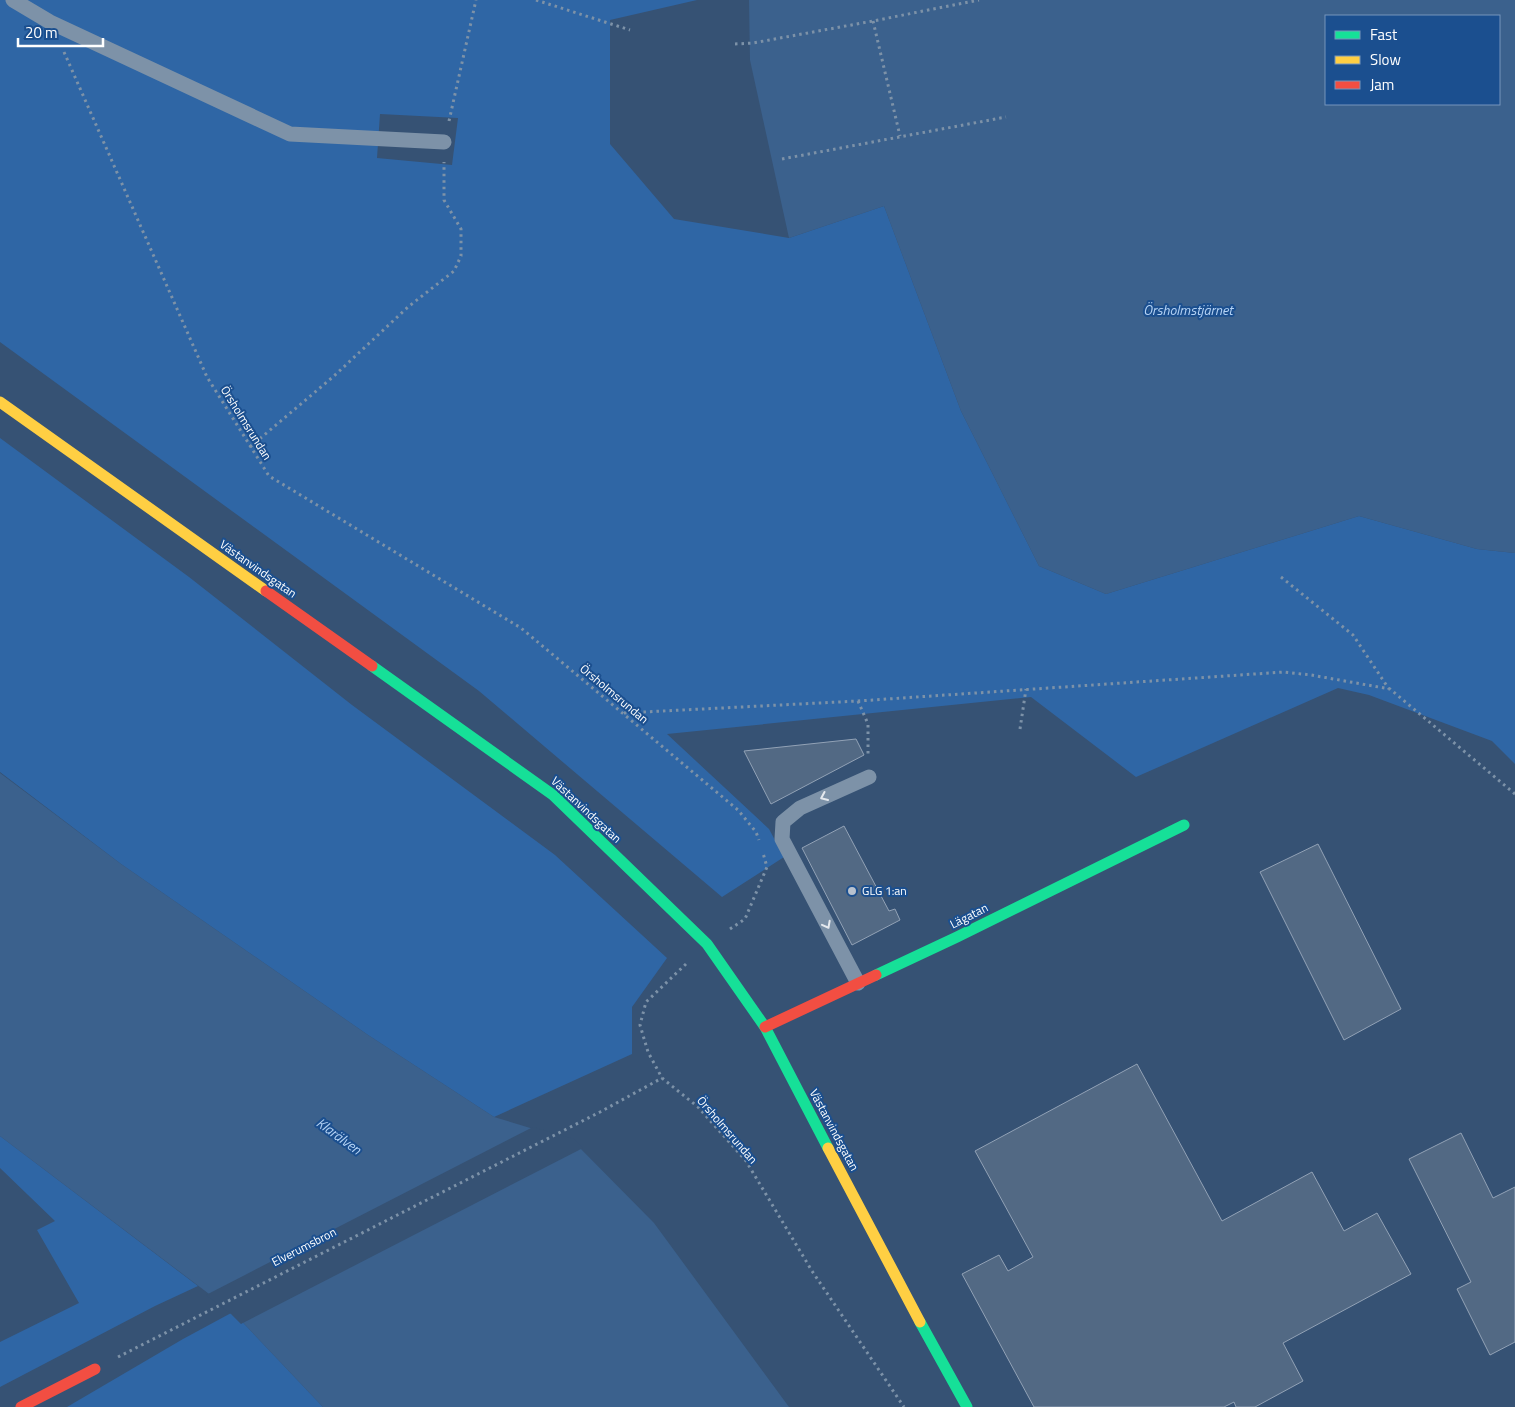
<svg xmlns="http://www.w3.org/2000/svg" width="1515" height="1407" font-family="'Titillium Web',sans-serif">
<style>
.green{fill:#2f66a5;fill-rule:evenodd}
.water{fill:#3b618d;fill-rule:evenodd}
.pier{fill:#365274}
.building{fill:#526984;stroke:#92a2b6}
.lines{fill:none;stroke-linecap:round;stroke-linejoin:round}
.path{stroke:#7d92a8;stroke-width:3;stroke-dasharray:2.5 4;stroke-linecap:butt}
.lane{stroke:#7d92a8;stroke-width:15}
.fast{stroke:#16e098;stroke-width:11}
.slow{stroke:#ffcf43;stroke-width:11}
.jam{stroke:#f24e42;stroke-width:11}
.oneway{stroke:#e5e9ee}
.poi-dot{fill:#b9c2ce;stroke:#1b4f8f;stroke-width:2}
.labels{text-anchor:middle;stroke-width:4;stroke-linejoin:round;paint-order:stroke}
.street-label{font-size:12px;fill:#fff;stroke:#1b4f8f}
.poi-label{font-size:12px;fill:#fff;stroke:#1b4f8f;text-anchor:start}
.water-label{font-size:14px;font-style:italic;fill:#b5d3f5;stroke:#1b4f8f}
</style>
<rect width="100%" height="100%" fill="#365274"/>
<!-- green -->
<g class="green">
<path d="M0,0H697L610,20V144L674,219L789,238L884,206L961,411L1039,566L1106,594L1359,516L1477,549L1515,553V764L1492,741L1369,695L1338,688L1136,777L1031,697L667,734L769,829L784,857L722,897L479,691L0,342ZM380,114L458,118L452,165L377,158Z"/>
<polygon points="0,438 189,577 352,705 555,855 667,958 632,1007 632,1054 494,1117 368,1035 121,864 0,772"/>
<polygon points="0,1136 198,1286 155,1306 0,1387 0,1342 79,1303 37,1230 55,1221 0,1168"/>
<polygon points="233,1312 323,1407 67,1407 183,1339"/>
</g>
<!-- water -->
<g class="water">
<path d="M749,0H1515V553L1477,549L1359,516L1106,594L1039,566L961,411L884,206L789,238L750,60ZM1499,16V104H1326V16Z"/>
<polygon points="0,773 121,864 368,1035 494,1117 573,1141 654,1223 789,1407 323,1407 233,1312 0,1136"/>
</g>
<!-- pier -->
<polygon class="pier" points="533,1127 574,1139 583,1148 241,1324 231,1314 206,1295"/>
<!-- building -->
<g class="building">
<polygon points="856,739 864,755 771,804 744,751"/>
<polygon points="844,826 889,911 895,909 900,920 852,945 802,848"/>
<polygon points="1318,844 1401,1009 1344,1040 1260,872"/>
<polygon points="1137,1064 1222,1221 1312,1172 1344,1231 1377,1213 1411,1274 1283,1343 1303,1381 1255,1407 1236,1407 1234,1402 1224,1407 1034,1407 962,1274 999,1255 1008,1271 1033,1257 975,1151"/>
<polygon points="1461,1133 1493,1198 1515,1187 1515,1342 1490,1355 1457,1289 1471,1282 1409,1159"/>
</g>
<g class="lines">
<!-- path -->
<g class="path">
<polyline points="536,0 630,30"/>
<polyline points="873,21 900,136"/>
<polyline points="735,44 753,43 873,21 979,0"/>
<polyline points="64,52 207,377 269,476 521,628 738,810 756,832 759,840"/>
<polyline points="449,121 476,0"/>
<polyline points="782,159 1006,117"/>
<polyline points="250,447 334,376 408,307 454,271 461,256 461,229 444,200 444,162"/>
<polyline points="1281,577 1353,635 1389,689"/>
<polyline points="858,701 868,724 868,756"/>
<polyline points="624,713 858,701 1284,672 1311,675 1390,689 1515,794"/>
<polyline points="1020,729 1026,689"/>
<polyline points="730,929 745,919 767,867 763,853"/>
<polyline points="686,964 646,1002 640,1025 648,1052 662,1078 698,1107 746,1161 812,1271 904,1407"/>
<polyline points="118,1357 600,1112 662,1078"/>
</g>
<!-- lane -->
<g class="lane">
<polyline points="13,0 50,22 290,134 444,142"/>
<polyline points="858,983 782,839 783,822 800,808 869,777"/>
</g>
<!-- fast -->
<g class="fast">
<polyline points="372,666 553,795 707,944 765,1027 828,1148"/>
<polyline points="876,975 957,937 1184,825"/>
<polyline points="920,1322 967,1407"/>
</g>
<!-- slow -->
<g class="slow">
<polyline points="0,402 266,591"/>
<polyline points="828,1148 920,1322"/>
</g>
<!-- jam -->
<g class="jam">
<polyline points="266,591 372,666"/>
<polyline points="765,1027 876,975"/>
<polyline points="21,1407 95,1369"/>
</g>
</g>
<!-- one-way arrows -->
<defs><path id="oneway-chevron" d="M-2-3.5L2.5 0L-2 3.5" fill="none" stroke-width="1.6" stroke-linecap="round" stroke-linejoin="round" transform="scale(1.25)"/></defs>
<g class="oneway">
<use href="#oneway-chevron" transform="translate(824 797) rotate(156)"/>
<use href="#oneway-chevron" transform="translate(827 925) rotate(62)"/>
</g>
<!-- markers -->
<circle class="poi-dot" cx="852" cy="891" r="5"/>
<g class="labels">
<!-- street labels -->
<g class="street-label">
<text transform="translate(246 423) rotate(58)" y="4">Örsholmsrundan</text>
<text transform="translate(258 569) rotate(35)" y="4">Västanvindsgatan</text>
<text transform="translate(614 694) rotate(40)" y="4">Örsholmsrundan</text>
<text transform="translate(586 810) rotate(43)" y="4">Västanvindsgatan</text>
<text transform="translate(969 916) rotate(-27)" y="4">Lägatan</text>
<text transform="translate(727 1130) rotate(49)" y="4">Örsholmsrundan</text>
<text transform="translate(834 1130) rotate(62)" y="4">Västanvindsgatan</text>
<text transform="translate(304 1247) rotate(-27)" y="4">Elverumsbron</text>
</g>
<!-- poi labels -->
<g class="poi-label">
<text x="862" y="895">GLG 1:an</text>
</g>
<!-- water labels -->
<g class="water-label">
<text x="1188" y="315">Örsholmstjärnet</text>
<text transform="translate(339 1136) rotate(36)" y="5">Klarälven</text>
</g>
</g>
<!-- legend -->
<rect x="1325" y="15" width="175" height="90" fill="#1b4f8f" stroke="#7695bc"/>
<rect x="1335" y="31" width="25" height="8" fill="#16e098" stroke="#7695bc"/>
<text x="1370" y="40" font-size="15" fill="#ffffff">Fast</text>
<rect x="1335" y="56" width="25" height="8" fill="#ffcf43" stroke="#7695bc"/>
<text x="1370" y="65" font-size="15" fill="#ffffff">Slow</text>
<rect x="1335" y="81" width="25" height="8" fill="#f24e42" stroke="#7695bc"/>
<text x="1370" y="90" font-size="15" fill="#ffffff">Jam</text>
<!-- scale -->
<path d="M18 38v8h85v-8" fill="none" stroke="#ffffff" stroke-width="2.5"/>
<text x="25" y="38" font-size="15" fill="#ffffff" stroke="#1b4f8f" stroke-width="4" paint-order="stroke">20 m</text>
</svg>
